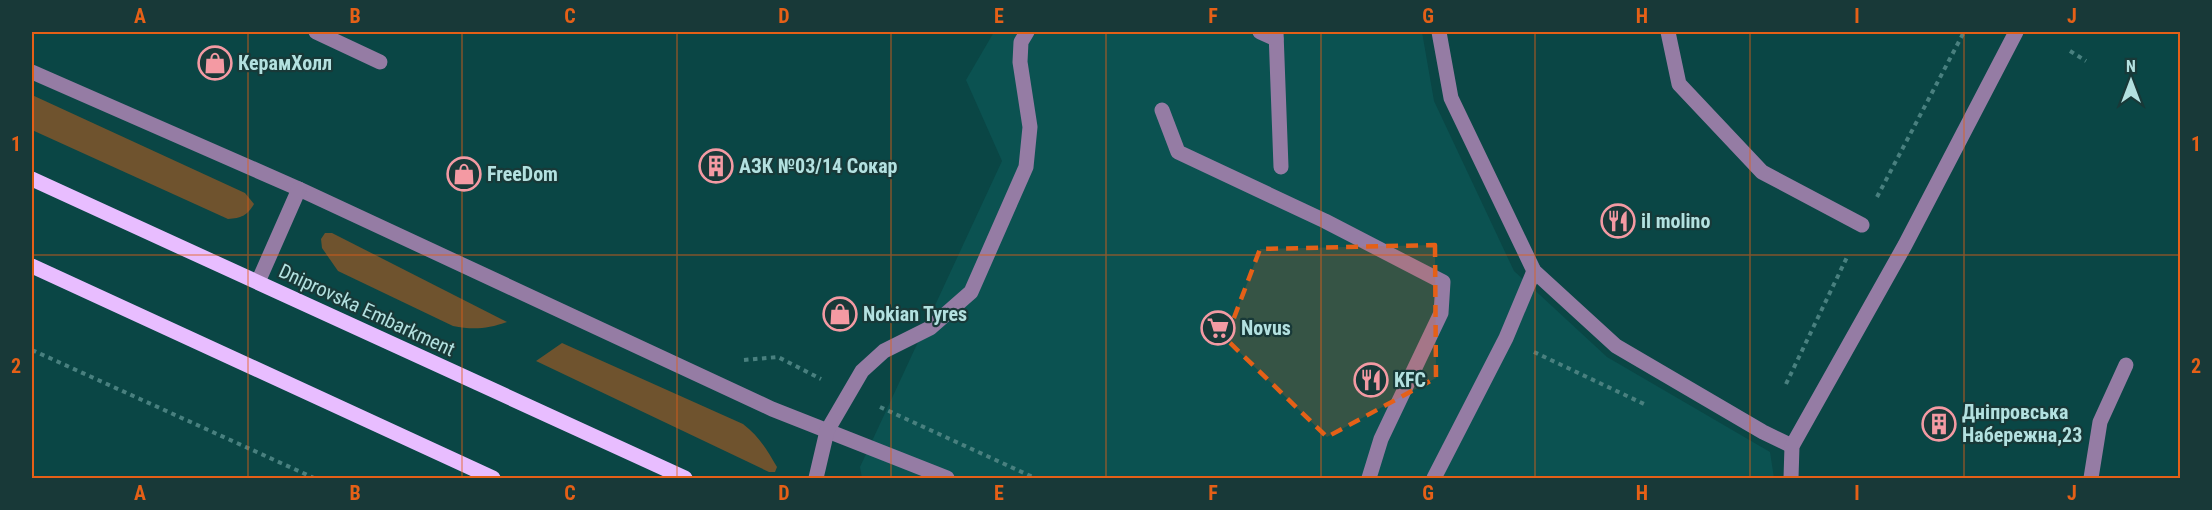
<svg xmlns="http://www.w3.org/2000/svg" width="2212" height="510" font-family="'Roboto Condensed',sans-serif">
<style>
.built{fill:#0b5251}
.green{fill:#6f532e}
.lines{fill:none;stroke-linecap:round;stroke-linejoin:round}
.path{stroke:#49807f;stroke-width:4;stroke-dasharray:4.5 4.5;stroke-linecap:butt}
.minor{stroke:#957ca4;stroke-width:15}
.major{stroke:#e8bdff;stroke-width:15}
.marked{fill:#e56017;fill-opacity:0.2;stroke:#e56017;stroke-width:4.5;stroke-dasharray:12 8;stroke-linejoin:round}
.grid{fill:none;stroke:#e56017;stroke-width:1.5;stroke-opacity:0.55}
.labels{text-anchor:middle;stroke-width:4.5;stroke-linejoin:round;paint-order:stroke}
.poi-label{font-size:20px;font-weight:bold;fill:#b3e1e0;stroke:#183938;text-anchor:start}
.street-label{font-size:20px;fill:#b3e1e0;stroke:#183938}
.neatline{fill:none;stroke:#e56017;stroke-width:2}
.grid-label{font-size:20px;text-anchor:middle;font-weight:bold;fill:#e56017}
</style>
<rect width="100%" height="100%" fill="#0a4645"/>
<!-- built -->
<polygon class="built" points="994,32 1422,32 1434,101 1514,271 1607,357 1770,452 1774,478 862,478 860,467 1002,161 966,80"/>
<!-- green -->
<g class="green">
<path d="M32,95L245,193L254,204C247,216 241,218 228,219L32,130Z"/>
<path d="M325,233H332L507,322C487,329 473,330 453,326L338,271L322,248L321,239Z"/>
<path d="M562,343L743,424C759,436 767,450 777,467L775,472H769L536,361Z"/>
</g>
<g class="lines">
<!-- path -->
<g class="path">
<polyline points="2070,51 2086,61"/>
<polyline points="1877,197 1964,32"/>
<polyline points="32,350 314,478"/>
<polyline points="1534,352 1644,404"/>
<polyline points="744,360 778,357 821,379"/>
<polyline points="1786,384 1848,255"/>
<polyline points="880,407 1035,478"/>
</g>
<!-- minor -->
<g class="minor">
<polyline points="316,32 380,62"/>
<polyline points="1260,32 1276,39"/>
<polyline points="1276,32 1281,167"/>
<polyline points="1439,32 1451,98 1534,271 1616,346 1763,432 1792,446"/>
<polyline points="1668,32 1679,84 1762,172 1862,225"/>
<polyline points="32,72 299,189 772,409 947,478"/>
<polyline points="1162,110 1178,152 1325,221 1443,282 1441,313 1381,439 1369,478"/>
<polyline points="258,282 299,189"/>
<polyline points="816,478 827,431 862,371 884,351 930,328 971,292 1026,167 1030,127 1020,62 1021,42 1027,32"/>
<polyline points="1434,478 1506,338 1534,271"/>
<polyline points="1791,478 1792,446 1905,245 2016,32"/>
<polyline points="2091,478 2100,422 2126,365"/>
</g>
<!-- major -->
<g class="major">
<polyline points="32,179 685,478"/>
<polyline points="32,266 493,478"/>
</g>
</g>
<!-- marked area -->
<path class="marked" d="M1435,245L1436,378L1327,437L1226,339L1260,249Z"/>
<!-- grid -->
<path class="grid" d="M248,32V478M462,32V478M677,32V478M891,32V478M1106,32V478M1321,32V478M1535,32V478M1750,32V478M1964,32V478M32,255H2180"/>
<!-- icons -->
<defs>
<symbol id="shop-ring" viewBox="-11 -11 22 22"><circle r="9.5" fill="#183938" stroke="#f49aa3" stroke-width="1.5"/><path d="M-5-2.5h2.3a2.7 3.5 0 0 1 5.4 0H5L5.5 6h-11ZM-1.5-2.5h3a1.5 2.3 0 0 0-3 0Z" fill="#f49aa3"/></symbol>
<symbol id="building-ring" viewBox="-11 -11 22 22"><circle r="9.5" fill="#183938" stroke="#f49aa3" stroke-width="1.5"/><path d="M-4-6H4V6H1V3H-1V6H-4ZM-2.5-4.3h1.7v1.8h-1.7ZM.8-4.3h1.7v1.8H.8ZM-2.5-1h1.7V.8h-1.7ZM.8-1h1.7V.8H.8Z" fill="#f49aa3"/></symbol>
<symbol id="restaurant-ring" viewBox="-11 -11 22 22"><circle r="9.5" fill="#183938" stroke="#f49aa3" stroke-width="1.5"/><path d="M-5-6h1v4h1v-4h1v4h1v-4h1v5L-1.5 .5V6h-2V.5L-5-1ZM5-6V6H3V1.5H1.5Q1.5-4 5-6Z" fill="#f49aa3"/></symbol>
<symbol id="supermarket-ring" viewBox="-11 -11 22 22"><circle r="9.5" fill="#183938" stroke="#f49aa3" stroke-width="1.5"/><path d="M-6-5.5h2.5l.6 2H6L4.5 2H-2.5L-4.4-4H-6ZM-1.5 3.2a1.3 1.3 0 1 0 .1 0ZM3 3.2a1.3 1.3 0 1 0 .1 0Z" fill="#f49aa3"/></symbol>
</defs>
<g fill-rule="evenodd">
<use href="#shop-ring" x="196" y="44" width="38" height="38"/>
<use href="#building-ring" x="697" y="147" width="38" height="38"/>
<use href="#shop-ring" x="445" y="155" width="38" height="38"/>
<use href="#restaurant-ring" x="1599" y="202" width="38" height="38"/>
<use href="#shop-ring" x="821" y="295" width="38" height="38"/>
<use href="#supermarket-ring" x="1199" y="309" width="38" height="38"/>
<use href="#restaurant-ring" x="1352" y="361" width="38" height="38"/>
<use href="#building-ring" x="1920" y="405" width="38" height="38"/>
</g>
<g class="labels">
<!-- poi labels -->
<g class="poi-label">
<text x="238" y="70">КерамХолл</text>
<text x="739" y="173">АЗК №03/14 Сокар</text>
<text x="487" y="181">FreeDom</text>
<text x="1641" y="228">il molino</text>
<text x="863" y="321">Nokian Tyres</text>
<text x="1241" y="335">Novus</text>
<text x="1394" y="387">KFC</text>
<text x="1962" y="419">Дніпровська<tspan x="1962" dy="23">Набережна,23</tspan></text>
</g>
<!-- street labels -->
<g class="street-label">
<text transform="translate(367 310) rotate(25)" y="7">Dniprovska Embarkment</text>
</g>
</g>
<!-- border -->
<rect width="2212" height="510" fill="none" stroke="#183938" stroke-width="66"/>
<!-- north arrow -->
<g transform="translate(2131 81)" stroke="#183938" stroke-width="4.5" paint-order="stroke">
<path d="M0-4.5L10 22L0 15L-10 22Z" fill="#b3e1e0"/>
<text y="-9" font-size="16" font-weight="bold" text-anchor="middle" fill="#b3e1e0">N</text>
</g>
<rect x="33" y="33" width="2146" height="444" class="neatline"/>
<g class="grid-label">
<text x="140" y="23">A</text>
<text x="355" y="23">B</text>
<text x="570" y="23">C</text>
<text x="784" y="23">D</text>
<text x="999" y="23">E</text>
<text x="1213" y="23">F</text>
<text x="1428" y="23">G</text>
<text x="1642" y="23">H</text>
<text x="1857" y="23">I</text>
<text x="2072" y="23">J</text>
<text x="16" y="151">1</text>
<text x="2196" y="151">1</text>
<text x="16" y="373">2</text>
<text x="2196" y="373">2</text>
<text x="140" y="500">A</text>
<text x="355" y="500">B</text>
<text x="570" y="500">C</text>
<text x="784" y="500">D</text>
<text x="999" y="500">E</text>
<text x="1213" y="500">F</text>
<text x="1428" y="500">G</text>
<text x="1642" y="500">H</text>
<text x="1857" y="500">I</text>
<text x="2072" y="500">J</text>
</g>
</svg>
